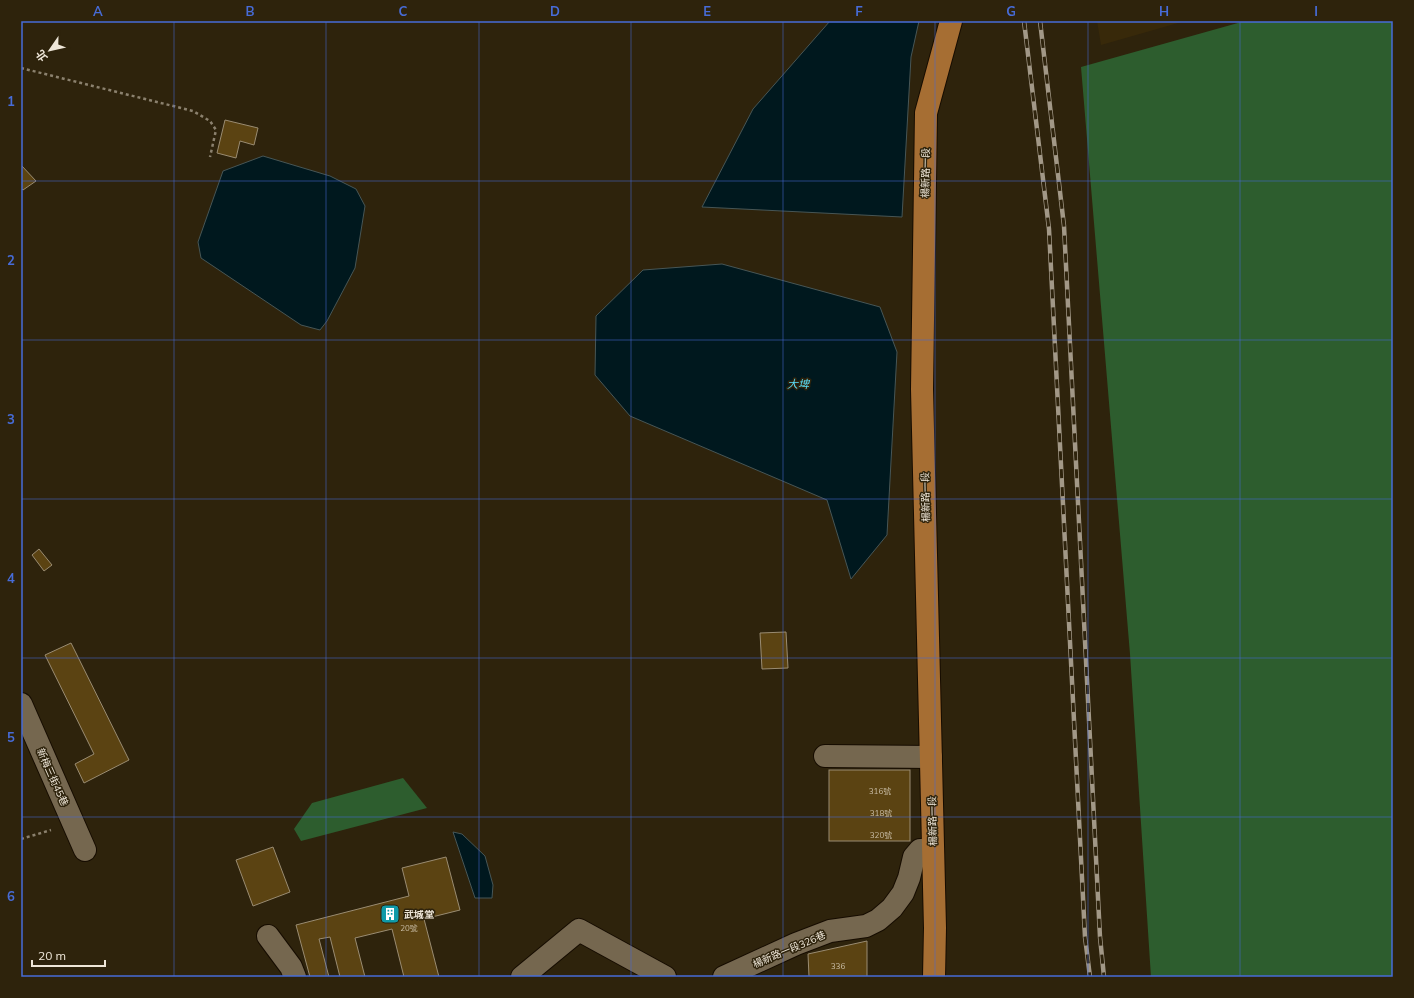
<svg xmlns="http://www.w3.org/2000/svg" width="1414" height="998" font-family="Mulish,'Noto Sans TC',sans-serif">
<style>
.built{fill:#38290a}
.forest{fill:#2d5d2e}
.water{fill:#00181e;stroke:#475656}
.building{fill:#5b4312;stroke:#9a8c72}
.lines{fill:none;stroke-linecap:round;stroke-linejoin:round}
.minor-casing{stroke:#160c00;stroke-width:24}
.major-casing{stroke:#160c00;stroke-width:24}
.path{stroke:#8b816e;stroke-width:2.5;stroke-dasharray:3 3;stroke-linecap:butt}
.minor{stroke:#75674f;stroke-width:22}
.major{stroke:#a66e33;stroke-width:22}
.rail-casing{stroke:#a29887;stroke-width:4.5}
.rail{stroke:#2e230c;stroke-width:3;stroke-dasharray:9;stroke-linecap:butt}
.grid{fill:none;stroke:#476cd8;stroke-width:1;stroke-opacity:0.55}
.labels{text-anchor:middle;stroke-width:3;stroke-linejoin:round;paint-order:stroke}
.number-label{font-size:8px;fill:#c9bda6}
.street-label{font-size:10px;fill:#eee6d8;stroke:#2e230c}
.poi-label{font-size:10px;font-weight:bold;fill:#eee6d8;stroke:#2e230c;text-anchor:start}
.water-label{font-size:11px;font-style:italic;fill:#5adffa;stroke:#2e230c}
.neatline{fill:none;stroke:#476cd8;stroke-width:1.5}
.grid-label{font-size:13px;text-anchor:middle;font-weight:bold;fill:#476cd8}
</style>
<rect width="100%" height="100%" fill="#2e230c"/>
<!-- built -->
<polygon class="built" points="1097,21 1185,21 1101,45"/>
<!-- forest -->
<g class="forest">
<polygon points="1245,21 1393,21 1393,977 1151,977 1130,654 1081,67"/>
<polygon points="403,778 427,808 301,841 294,829 312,803"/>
</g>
<!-- water -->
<g class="water">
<polygon points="830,21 919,21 911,57 902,217 702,207 753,109"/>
<polygon points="263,156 330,176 356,189 365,206 355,268 327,321 320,330 301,325 201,258 198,242 223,171"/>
<polygon points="722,264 880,307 897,352 887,535 851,579 827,500 630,416 595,375 596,316 643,270"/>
<polygon points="453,832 462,834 485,856 493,885 492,898 475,898"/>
</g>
<!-- building -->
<g class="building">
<polygon points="225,120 258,128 254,145 240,141 236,158 217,153"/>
<polygon points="21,165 36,181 23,190 21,188"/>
<polygon points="39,549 52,565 44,571 32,555"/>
<polygon points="786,632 788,668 762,669 760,633"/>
<polygon points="71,643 129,760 84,783 75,764 94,754 45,655"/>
<rect x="829" y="770" width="81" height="71"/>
<polygon points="273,847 290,892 253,906 236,860"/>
<polygon points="446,857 460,910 424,919 439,977 404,977 392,929 355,938 365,977 340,977 330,937 319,939 329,977 310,977 296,925 409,896 402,868"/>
<polygon points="867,941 867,977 809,977 808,954"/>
</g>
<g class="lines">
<defs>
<g id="minor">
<polyline points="21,704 85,850"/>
<polyline points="825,756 931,757"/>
<polyline points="268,936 291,967 295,977"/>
<polyline points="522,977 579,930 665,977"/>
<polyline points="724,977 796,944 830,931 866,926 878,920 892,908 903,893 909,878 914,857 920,850 933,850"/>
</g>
<polyline id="major" points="934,977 935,928 922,389 926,113 951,21"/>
</defs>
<!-- minor casing -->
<use href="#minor" class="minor-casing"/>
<!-- major casing -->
<use href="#major" class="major-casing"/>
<!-- path -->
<g class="path">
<polyline points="21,68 193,111 210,121 216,130 210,157"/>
<polyline points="21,839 51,830"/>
</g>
<!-- minor -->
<use href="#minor" class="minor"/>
<!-- major -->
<use href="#major" class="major"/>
<defs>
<g id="rail">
<polyline points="1024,21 1049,229 1085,937 1090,977"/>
<polyline points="1040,21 1064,226 1100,937 1104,977"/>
</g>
</defs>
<!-- rail casing -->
<use href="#rail" class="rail-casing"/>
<!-- rail -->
<use href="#rail" class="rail"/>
</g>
<!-- grid -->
<path class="grid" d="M174,21V977M326,21V977M479,21V977M631,21V977M783,21V977M935,21V977M1088,21V977M1240,21V977M21,181H1393M21,340H1393M21,499H1393M21,658H1393M21,817H1393"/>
<!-- icons -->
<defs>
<symbol id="building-square" viewBox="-11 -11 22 22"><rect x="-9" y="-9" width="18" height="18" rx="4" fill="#0f9aa8" stroke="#2e230c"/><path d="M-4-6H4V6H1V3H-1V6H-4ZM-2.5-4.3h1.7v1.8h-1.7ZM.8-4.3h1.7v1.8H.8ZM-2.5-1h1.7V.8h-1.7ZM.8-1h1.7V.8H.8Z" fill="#fff"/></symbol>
</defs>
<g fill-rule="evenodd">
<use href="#building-square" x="379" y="903" width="22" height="22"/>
</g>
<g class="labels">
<!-- number labels -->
<g class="number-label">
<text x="880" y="794">316號</text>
<text x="881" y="816">318號</text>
<text x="881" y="838">320號</text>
<text x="409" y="931">20號</text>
<text x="838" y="969">336</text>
</g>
<!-- street labels -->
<g class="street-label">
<text transform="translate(925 173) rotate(-89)" y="4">楊新路一段</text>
<text transform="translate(925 497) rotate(-91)" y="4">楊新路一段</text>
<text transform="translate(53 777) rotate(66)" y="4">新梅三街45巷</text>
<text transform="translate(932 821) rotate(-91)" y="4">楊新路一段</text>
<text transform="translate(789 949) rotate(-23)" y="4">楊新路一段326巷</text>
</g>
<!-- poi labels -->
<g class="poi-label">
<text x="404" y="918">武城堂</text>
</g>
<!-- water labels -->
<g class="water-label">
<text x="798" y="388">大埤</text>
</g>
</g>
<!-- border -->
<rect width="1414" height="998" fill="none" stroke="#2e230c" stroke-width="44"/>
<!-- north arrow -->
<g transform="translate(50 50) rotate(236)" stroke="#2e230c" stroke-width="3" paint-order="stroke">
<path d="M0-3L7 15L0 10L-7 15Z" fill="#eee6d8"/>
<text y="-6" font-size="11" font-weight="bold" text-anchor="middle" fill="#eee6d8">北</text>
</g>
<!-- scale -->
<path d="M32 960v6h73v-6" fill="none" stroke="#eee6d8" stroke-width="2"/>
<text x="38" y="960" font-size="12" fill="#eee6d8" stroke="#2e230c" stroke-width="3" paint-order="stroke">20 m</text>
<rect x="22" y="22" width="1370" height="954" class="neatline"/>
<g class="grid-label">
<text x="98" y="16">A</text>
<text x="250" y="16">B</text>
<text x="403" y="16">C</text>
<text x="555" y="16">D</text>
<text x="707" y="16">E</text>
<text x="859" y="16">F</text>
<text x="1011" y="16">G</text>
<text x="1164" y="16">H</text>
<text x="1316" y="16">I</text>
<text x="11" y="106">1</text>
<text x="11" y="265">2</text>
<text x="11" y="424">3</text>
<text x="11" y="583">4</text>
<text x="11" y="742">5</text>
<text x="11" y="901">6</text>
</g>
</svg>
